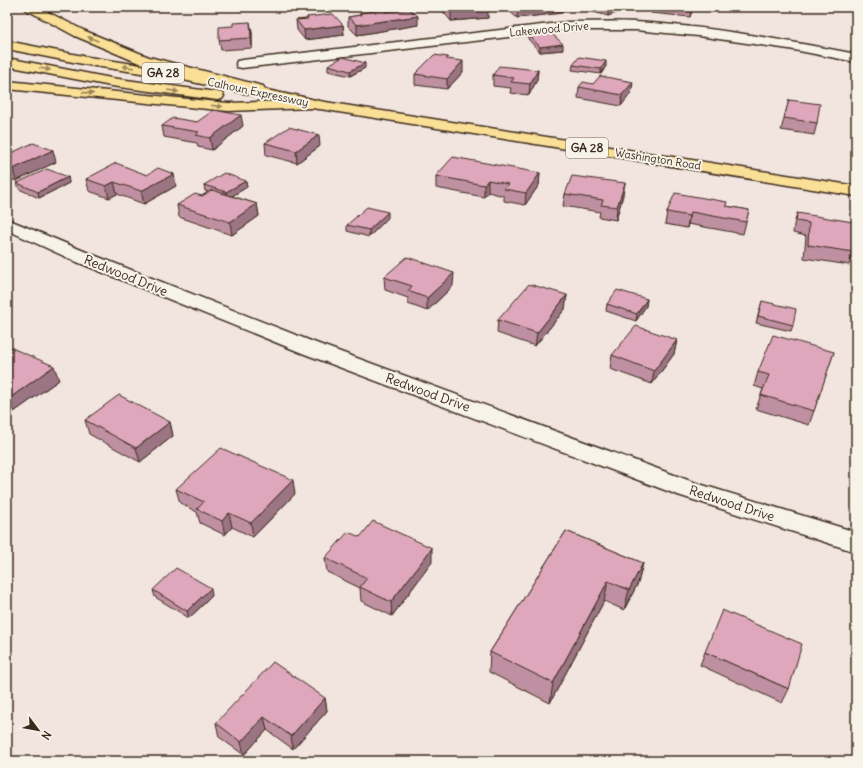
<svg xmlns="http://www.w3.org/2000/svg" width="863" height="768" font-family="Delius,sans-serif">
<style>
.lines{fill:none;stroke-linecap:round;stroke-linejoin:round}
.minor-casing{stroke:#3b2a1e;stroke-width:3}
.major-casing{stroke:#3b2a1e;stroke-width:3}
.highway-casing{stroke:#3b2a1e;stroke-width:3}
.minor{fill:#f7f3e8;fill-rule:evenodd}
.major{fill:#fadf96;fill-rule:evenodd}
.highway{fill:#fadf96;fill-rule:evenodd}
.wall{fill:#bf90a1;stroke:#3b2a1e}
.shaded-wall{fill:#9b7583;stroke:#3b2a1e}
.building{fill:#dea7bb;stroke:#3b2a1e}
.oneway{fill:#9a845a}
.labels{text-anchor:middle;stroke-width:4;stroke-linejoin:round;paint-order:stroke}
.far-street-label{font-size:11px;fill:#3b2a1e;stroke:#f7f3e8}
.shield{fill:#f7f3e8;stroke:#73665b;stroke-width:1}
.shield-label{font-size:12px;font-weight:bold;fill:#3b2a1e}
.street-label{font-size:13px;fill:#3b2a1e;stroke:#f7f3e8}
</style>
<rect width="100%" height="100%" fill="#f2e4df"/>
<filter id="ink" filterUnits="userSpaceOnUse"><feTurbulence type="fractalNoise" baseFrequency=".025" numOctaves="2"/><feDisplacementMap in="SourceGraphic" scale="8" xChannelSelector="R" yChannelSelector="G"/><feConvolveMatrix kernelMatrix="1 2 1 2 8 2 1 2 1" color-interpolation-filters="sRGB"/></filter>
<g filter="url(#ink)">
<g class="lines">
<defs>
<g id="minor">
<path d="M568,22C590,22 613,21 635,22C709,26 783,40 856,54V62L789,49L698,36L635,30H568L242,68L237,67L236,64L237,61L242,60Z"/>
<polygon points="7,219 91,254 316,343 696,483 856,532 856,552 678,495 302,353 77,262 7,230"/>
</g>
<g id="major">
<polygon points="23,7 38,7 83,30 149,57 263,86 265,89 263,92 258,93 139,63 75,36 25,9"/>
<polygon points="7,81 228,103 290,101 288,99 290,96 295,95 319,101 856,186 856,196 314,108 228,111 7,89"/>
</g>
<g id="highway">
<polygon points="7,41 88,57 174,70 318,101 323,102 325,105 323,108 318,109 174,78 88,65 7,49"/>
<polygon points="7,58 111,78 217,92 222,93 224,96 222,99 217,100 111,86 7,66"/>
</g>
</defs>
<!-- minor casing -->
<use href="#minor" class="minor-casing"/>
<!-- major casing -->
<use href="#major" class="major-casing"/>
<!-- highway casing -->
<use href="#highway" class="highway-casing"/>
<!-- minor -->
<use href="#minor" class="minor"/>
<!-- major -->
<use href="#major" class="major"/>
<!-- highway -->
<use href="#highway" class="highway"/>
</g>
<!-- wall -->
<g class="wall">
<polygon points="440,7 487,7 488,18 451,21 440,8"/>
<polygon points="505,7 563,7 562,13 517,18"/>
<polygon points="591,7 632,7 608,16 590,11"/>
<polygon points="652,7 693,7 690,17 651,13"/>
<polygon points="386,12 418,25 357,35 348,26 348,17 360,15 360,13"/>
<polygon points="307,17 343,25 344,35 305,40 297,30 296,20 307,19"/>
<polygon points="252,32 252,48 221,50 219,40"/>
<polygon points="528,34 563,50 540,52 528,39"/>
<polygon points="328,65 365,68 350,76 328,71"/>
<polygon points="573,65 606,66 601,74 572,70"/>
<polygon points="538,70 537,80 529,95 510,93 511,88 493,86 493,75"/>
<polygon points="463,72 447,89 415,85 415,74"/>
<polygon points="633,82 631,93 621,106 578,98 579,87 593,84"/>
<polygon points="789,100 817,123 814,135 781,130"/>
<polygon points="197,122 243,126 212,150 198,147 197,143 164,137 162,126"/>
<polygon points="265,143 320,146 297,163 266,155"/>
<polygon points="7,155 56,162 16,181 7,177"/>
<polygon points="540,173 539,185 525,205 504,201 504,196 488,192 484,197 436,188 436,176"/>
<polygon points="68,177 69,183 39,198 19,189 17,183"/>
<polygon points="86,179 176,186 144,204 117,194 109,198 89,191"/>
<polygon points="246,181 247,187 232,196 257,204 259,216 232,235 179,217 177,205 202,196 208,192 205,191 204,185"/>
<polygon points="565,194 623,195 616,220 599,217 600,212 563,206"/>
<polygon points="726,206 749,210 743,234 688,224 687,228 665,224 667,212"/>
<polygon points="797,213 853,252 849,265 804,258 806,236 793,233 794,225"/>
<polygon points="388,218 369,237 347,231 347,225"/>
<polygon points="384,277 453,286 427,311 408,304 408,298 385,290"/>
<polygon points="567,295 565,309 535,346 497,333 498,320"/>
<polygon points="647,299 646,306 636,321 606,311 607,304"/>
<polygon points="762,301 793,325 791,331 756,323"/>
<polygon points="677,340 674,354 652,384 610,369 612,355"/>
<polygon points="7,346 59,380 11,414 7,412"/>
<polygon points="834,352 809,425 756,409 763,389 754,386 758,372"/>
<polygon points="85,420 170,422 173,436 140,462 89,434"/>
<polygon points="176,489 295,494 253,537 232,527 225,535 200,523 197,512 180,503"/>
<polygon points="566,531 643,563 638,583 624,610 604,601 550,703 489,672 490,652"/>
<polygon points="360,537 432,562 392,616 361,601 360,588 327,572 325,558"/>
<polygon points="153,590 212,596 189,618 155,597"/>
<polygon points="705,652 789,689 782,703 700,665"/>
<polygon points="325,698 327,711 293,749 267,730 244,755 219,737 216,723"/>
</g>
<!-- shaded-wall -->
<g class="shaded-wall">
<polygon points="529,7 563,7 562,13 517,18 518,8"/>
<polygon points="620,7 632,7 608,16 608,11"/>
<polygon points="692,7 693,7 690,17"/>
<polygon points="488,8 488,18 451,21 451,12"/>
<polygon points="418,16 418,25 357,35 357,25"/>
<polygon points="250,22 252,32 252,48 251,38"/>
<polygon points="343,25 344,35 305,40 304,30"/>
<polygon points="563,44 563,50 540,52 540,47"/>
<polygon points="463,61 463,72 447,89 447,79"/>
<polygon points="606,61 606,66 601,74 601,69"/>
<polygon points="365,63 365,68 350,76 350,71"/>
<polygon points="538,70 537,80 529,95 530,84"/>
<polygon points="633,82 631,93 621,106 622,95"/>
<polygon points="241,115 243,126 212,150 210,138"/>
<polygon points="319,135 320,146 297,163 296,151"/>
<polygon points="53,150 56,162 16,181 13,169"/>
<polygon points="540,173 539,185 525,205 526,193"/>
<polygon points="174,174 176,186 144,204 141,191"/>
<polygon points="68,177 69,183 39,198 38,192"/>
<polygon points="488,180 488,192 484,197 484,185"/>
<polygon points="246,181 247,187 227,199 226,192"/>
<polygon points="114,182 117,194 109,198 106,186"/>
<polygon points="625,183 623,195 616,220 617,207"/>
<polygon points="257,204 259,216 232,235 230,222"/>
<polygon points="388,212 388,218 369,237 369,230"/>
<polygon points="691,212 687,228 689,216"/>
<polygon points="454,273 453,286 427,311 427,298"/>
<polygon points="567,295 565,309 535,346 537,333"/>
<polygon points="647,299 646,306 636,321 637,314"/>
<polygon points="677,340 674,354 652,384 654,371"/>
<polygon points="54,366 59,380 11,414 7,404 7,400"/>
<polygon points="170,422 173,436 140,462 136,448"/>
<polygon points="293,480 295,494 253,537 251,523"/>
<polygon points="229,513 232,527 225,535 222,521"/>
<polygon points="432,548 432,562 392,616 391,602"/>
<polygon points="643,563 638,583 624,610 629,590"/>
<polygon points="608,581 604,601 550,703 553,683"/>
<polygon points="211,588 212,596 189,618 187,611"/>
<polygon points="325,698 327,711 293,749 291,736"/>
<polygon points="264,717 267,730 244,755 241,742"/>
</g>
<!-- building -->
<g class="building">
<polygon points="447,7 487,7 488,8 451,12"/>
<polygon points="516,7 529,7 518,8"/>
<polygon points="595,7 620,7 608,11"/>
<polygon points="409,9 418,16 357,25 348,17 361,15 360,13 383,10 386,12"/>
<polygon points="333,14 343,25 304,30 296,20 308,19 307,17"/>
<polygon points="250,22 251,38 219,40 219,27 233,26 233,23"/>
<polygon points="550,32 563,44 540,47 528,34"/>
<polygon points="434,55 448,57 446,59 463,61 447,79 415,74"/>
<polygon points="343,57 365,63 350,71 328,65"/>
<polygon points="579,57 606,61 601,69 573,65"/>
<polygon points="499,66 538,70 530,84 511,82 514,78 493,75"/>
<polygon points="600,76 633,82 622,95 579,87 583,82 593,84"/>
<polygon points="789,100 820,104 817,123 784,118"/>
<polygon points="214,110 241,115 210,138 196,135 199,132 162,126 173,118 197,122"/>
<polygon points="289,127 319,135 296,151 265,143"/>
<polygon points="33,143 53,150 13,169 7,167 7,155"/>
<polygon points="453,157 540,173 526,193 504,189 508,184 488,180 484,185 436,176"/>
<polygon points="116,163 147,175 158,168 174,174 141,191 114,182 106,186 86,179"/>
<polygon points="47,169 68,177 38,192 17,183"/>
<polygon points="224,173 246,181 226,192 204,185"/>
<polygon points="572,176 625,183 617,207 601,205 603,200 565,194"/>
<polygon points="212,190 257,204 230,222 177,205 195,194 202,196"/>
<polygon points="675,193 727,202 726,206 749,210 746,222 691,212 689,216 667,212"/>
<polygon points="367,207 388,212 369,230 347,225"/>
<polygon points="797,213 853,222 853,252 808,245 809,223 796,221"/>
<polygon points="407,257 454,273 427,298 408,291 412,286 384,277"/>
<polygon points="529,284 567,295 537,333 498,320"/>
<polygon points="617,290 647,299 637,314 607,304"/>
<polygon points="762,301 796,309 793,325 758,316"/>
<polygon points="636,326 677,340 654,371 612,355"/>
<polygon points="773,335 834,352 814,411 761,395 769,375 758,372"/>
<polygon points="7,346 54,366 7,400"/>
<polygon points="119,395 170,422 136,448 85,420"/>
<polygon points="221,448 293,480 251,523 229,513 222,521 197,509 204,502 176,489"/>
<polygon points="373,521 432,548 391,602 360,587 367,578 325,558 348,532 360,537"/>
<polygon points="566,531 643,563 629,590 608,581 553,683 490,652"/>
<polygon points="176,568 211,588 187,611 153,590"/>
<polygon points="722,610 802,644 789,689 705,652"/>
<polygon points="273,662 325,698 291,736 264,717 241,742 216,723"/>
</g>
<!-- one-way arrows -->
<defs><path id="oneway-solid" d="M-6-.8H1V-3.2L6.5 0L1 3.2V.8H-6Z"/></defs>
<g class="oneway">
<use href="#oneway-solid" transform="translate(93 39) rotate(-157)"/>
<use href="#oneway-solid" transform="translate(128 67) rotate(-171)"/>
<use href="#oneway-solid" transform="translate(45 69) rotate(11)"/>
<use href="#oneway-solid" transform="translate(173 91) rotate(9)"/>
<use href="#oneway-solid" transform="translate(88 93) rotate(6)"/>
<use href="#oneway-solid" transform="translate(217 106) rotate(6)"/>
</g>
</g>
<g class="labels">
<!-- far-street labels -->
<g class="far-street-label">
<text transform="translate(549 29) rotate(-5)" y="4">Lakewood Drive</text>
<text transform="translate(258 92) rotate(12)" y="4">Calhoun Expressway</text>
<text transform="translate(658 159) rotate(9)" y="4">Washington Road</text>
</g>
<!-- shield labels -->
<g class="shield">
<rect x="142" y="63" width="42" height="20" rx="3"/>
<rect x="566" y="138" width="42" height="20" rx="3"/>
</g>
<g class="shield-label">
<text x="163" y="77">GA 28</text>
<text x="587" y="152">GA 28</text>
</g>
<!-- street labels -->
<g class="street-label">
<text transform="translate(126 275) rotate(22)" y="5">Redwood Drive</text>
<text transform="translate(428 392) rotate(20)" y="5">Redwood Drive</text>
<text transform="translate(732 503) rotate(18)" y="5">Redwood Drive</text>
</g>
</g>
<!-- margin -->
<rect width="863" height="768" fill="none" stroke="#f7f3e8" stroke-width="24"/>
<rect x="12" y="12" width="839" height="744" fill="none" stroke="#3b2a1e" stroke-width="1.5" filter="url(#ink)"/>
<!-- north arrow -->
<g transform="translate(38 730) rotate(122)" stroke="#f7f3e8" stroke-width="3" paint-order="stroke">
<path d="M0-3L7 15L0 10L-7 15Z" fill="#3b2a1e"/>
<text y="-6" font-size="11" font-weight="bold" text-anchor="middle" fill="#3b2a1e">N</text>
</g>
</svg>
